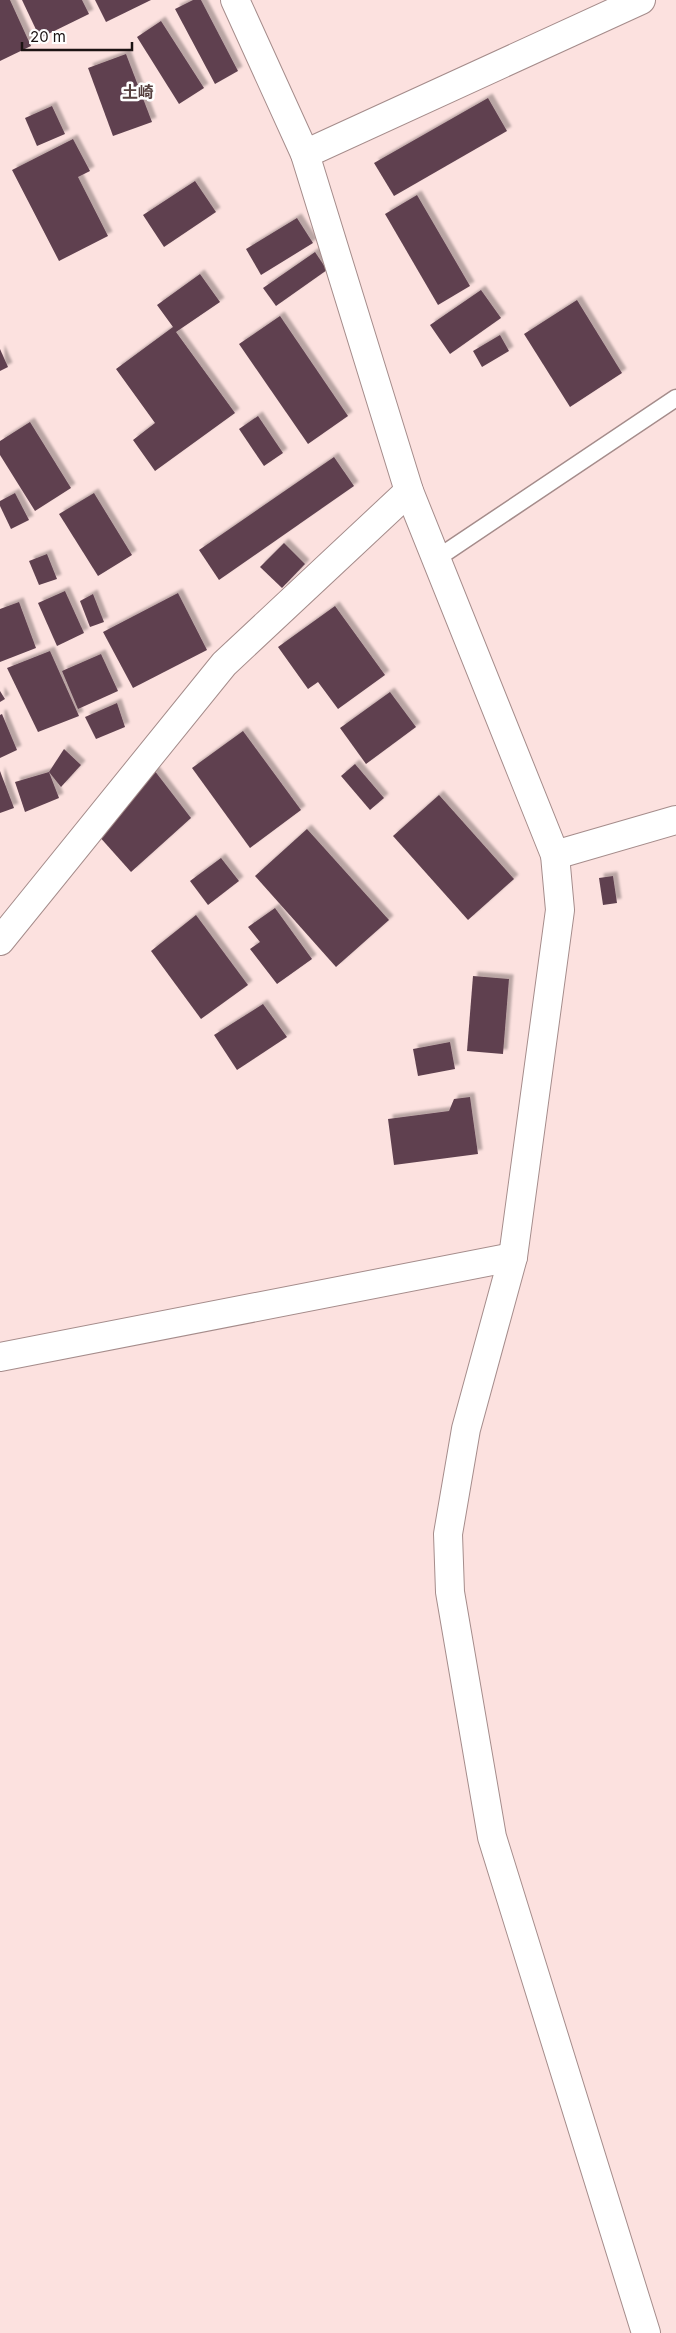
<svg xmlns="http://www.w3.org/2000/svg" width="676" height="2333" font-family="Inter,'Noto Sans JP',sans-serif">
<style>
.building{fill:#5f414f;filter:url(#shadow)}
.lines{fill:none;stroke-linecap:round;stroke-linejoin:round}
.lane-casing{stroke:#a58c8b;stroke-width:19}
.street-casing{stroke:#a58c8b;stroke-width:30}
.secondary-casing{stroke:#a58c8b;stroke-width:30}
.lane{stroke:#fff;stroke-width:16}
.street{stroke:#fff;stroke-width:28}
.secondary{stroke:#fff;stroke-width:28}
.labels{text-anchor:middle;stroke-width:5;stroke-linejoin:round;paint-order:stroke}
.quarter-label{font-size:16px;font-weight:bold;fill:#574140;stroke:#fff}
</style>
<defs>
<filter id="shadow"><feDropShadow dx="4.5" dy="-4.5" stdDeviation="1" flood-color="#0004"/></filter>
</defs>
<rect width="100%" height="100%" fill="#fce1df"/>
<!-- building -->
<g class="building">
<polygon points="0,0 10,0 31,46 0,61"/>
<polygon points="22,0 82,0 89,14 40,38"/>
<polygon points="95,0 151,0 106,22"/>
<polygon points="193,0 201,0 238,71 215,84 175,9"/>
<polygon points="161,21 204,88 179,104 137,37"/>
<polygon points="126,54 152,122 113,136 88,68"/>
<polygon points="488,98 507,131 394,196 374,163"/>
<polygon points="52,106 65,134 37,146 25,118"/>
<polygon points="73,139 90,171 78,177 108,236 59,261 12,170"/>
<polygon points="195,181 216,212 164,247 143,215"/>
<polygon points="417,195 470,286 438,305 385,214"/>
<polygon points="297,218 313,243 261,275 246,249"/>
<polygon points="315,252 327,270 276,306 263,288"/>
<polygon points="200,274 220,302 176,332 235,413 155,471 133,440 155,423 116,369 173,327 157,305"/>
<polygon points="481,290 501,318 450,354 430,325"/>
<polygon points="577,300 622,373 570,407 524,334"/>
<polygon points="280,316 348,416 308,444 239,344"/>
<polygon points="500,335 509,351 482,367 473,351"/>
<polygon points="0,349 8,367 0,371"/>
<polygon points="258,416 283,453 264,466 239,429"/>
<polygon points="30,422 71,488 35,511 0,455 0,441"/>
<polygon points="334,457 354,486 219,580 199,550"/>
<polygon points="15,493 29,520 11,529 0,506 0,501"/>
<polygon points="94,493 132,555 98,576 59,514"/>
<polygon points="284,543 305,564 282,588 260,567"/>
<polygon points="47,554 57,579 39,585 29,561"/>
<polygon points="65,591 84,633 57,646 38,603"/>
<polygon points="178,593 207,650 133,688 103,632"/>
<polygon points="93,594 104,622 90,627 80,601"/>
<polygon points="19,602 36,648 0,662 0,609"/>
<polygon points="335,606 385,675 338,709 318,682 308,689 278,647"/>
<polygon points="50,651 79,716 38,732 7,668"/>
<polygon points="101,654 118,691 78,709 62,671"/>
<polygon points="0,691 5,699 0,702"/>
<polygon points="390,692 416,727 366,764 340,728"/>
<polygon points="117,703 125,727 96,739 85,717"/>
<polygon points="2,714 17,750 0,758 0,715"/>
<polygon points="243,731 301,810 250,848 192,768"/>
<polygon points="64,749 81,765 61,787 49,772"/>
<polygon points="355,764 384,798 370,810 341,776"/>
<polygon points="151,766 191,818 131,872 89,825"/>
<polygon points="0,771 14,808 0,813"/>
<polygon points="49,772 59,798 25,812 15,782"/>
<polygon points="439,795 514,879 468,920 393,836"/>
<polygon points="307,829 389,920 336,967 255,876"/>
<polygon points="221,858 239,881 208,905 190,881"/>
<polygon points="613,876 617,903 603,905 599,878"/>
<polygon points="275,908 312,959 277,984 250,949 260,942 248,927"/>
<polygon points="196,915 248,985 201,1019 151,951"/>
<polygon points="473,976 509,979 503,1054 467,1051"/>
<polygon points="263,1004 287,1037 237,1070 214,1035"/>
<polygon points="450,1042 455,1069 418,1076 413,1049"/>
<polygon points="470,1097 478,1154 394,1165 388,1119 449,1111 454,1099"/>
</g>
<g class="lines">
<defs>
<polyline id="lane" points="436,559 676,398"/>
<g id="street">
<polyline points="305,154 641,0"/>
<polyline points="555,855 676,820"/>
<polyline points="0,941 224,664 409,491"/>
<polyline points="0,1357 513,1257"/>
</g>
<polyline id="secondary" points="235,0 305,154 409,491 555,855 560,910 513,1257 466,1429 448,1534 450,1592 492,1837 646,2333"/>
</defs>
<!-- lane casing -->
<use href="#lane" class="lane-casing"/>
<!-- street casing -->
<use href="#street" class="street-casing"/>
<!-- secondary casing -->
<use href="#secondary" class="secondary-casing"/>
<!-- lane -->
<use href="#lane" class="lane"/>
<!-- street -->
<use href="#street" class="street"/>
<!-- secondary -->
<use href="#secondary" class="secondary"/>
</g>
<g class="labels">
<!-- quarter labels -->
<g class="quarter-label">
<text x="138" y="98">土崎</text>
</g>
</g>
<!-- scale -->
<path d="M22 42v8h110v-8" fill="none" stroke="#1c1313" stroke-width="2.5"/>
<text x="30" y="42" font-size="15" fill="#1c1313" stroke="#ffffff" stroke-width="4" paint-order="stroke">20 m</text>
</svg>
